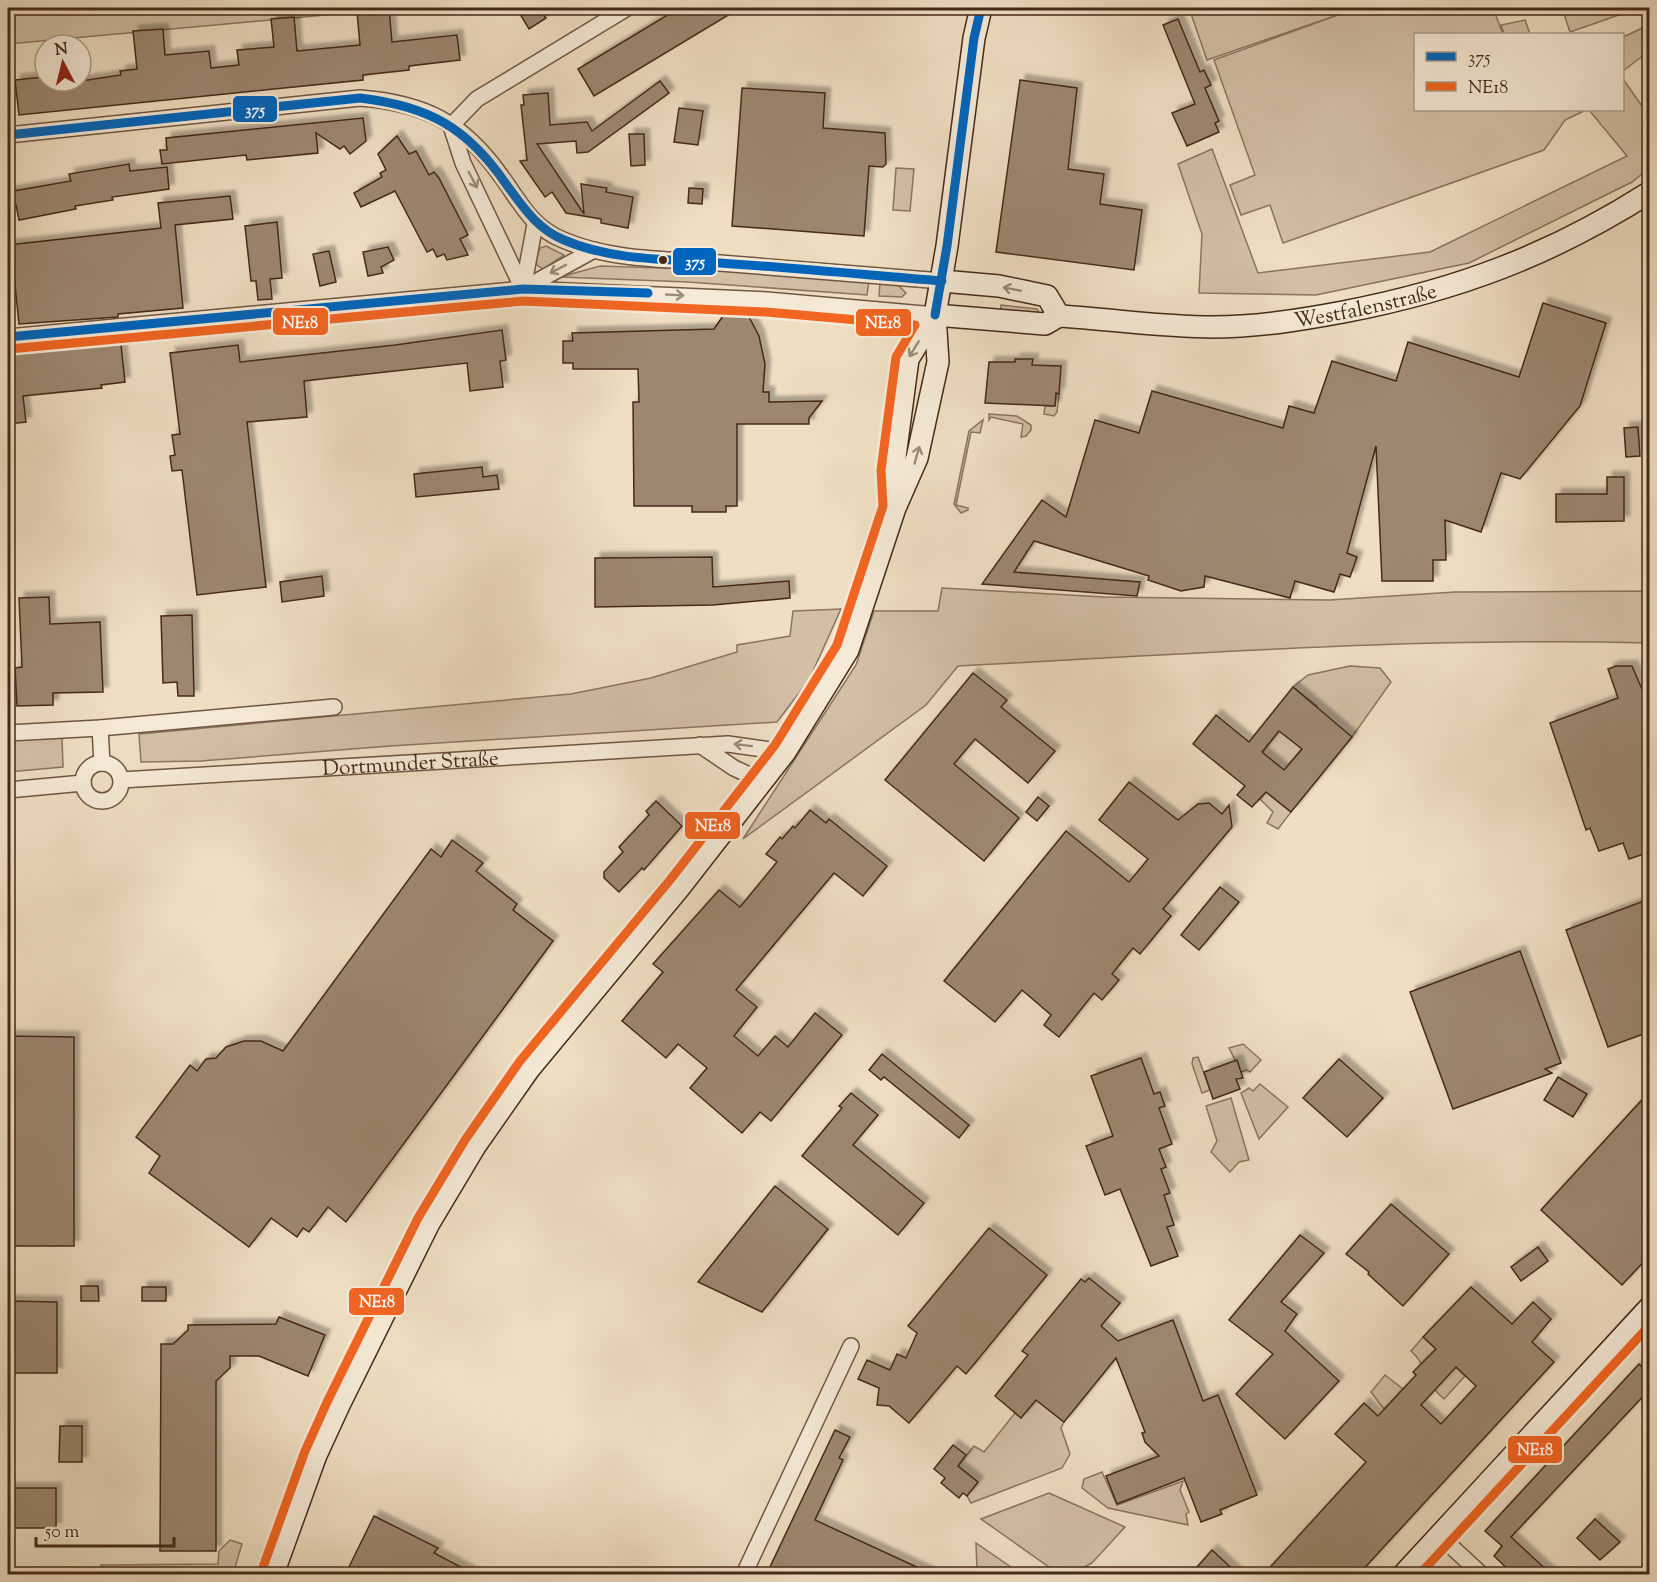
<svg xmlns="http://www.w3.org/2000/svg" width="1657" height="1582" font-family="'Sorts Mill Goudy',serif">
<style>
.green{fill:#d2bfa5;stroke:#8c745e;stroke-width:1.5}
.building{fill:#9d8770;stroke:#452918;stroke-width:1.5;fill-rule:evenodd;filter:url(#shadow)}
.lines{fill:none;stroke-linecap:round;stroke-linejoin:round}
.street-casing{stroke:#705642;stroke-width:18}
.secondary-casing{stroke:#452918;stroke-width:24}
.street{stroke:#f5ead7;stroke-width:15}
.secondary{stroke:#f5ead7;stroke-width:21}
.bus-1-casing{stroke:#f5ead7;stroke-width:14}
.bus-2-casing{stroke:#f5ead7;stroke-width:14}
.bus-1{stroke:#0065bd;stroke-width:9}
.bus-2{stroke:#f26522;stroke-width:9}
.oneway{stroke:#9d8a78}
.bus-dot{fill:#452918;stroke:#f5ead7;stroke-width:2}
.labels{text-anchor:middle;stroke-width:4.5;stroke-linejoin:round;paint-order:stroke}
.street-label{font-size:21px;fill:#452918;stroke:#f5ead7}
.line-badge{stroke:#f5ead7;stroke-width:2}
.badge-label{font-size:16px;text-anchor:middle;font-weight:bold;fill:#fff}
</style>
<defs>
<filter id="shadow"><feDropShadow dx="5.5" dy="-5.5" stdDeviation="1.5" flood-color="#0004"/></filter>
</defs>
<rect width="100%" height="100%" fill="#efdec2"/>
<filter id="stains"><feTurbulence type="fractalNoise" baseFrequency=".00333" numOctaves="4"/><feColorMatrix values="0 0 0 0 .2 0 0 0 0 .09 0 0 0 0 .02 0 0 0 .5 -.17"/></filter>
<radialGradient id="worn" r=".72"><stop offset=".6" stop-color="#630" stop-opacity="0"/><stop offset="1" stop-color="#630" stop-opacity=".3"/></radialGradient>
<!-- green -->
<g class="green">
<polygon points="8,8 402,8 8,44"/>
<polygon points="1189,8 1493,8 1503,34 1416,34 1416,110 1586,110 1565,120 1544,150 1283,243 1270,205 1241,215 1230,185 1255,175 1214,60 1349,11 1207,60"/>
<polygon points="1562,8 1639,8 1570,32"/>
<polygon points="1525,20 1530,34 1504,34 1501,25"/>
<polygon points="1649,25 1649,51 1623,71 1623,37"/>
<polygon points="1623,79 1649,116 1649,168 1632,182 1469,263 1316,295 1199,293 1202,234 1178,164 1212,149 1258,273 1430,252 1627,156 1589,110 1622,110"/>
<polygon points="896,168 914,169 910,211 893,210"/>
<polygon points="546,246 564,255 543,269 537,265 536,259 540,248"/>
<polygon points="600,266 693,269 869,281 867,295 688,282 560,277"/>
<polygon points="880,282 898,285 906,293 902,297 879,296"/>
<polygon points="1001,305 1037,309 1039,312 1038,315 1000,314"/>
<polygon points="1056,393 1059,394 1057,412 1054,416 1044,414 1045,406 1055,406"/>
<polygon points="989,414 1017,416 1031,425 1031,430 1026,436 1021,437 1023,424 991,417 989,420"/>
<polygon points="983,420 980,433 971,432 956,505 968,508 968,510 961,513 954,504 969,431"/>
<path d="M942,588L1104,597L1329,600L1455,592L1649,591V643C1419,637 1188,654 958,666L926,705L743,839L856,665L874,611H938Z"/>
<polygon points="841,609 809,680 777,722 390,746 201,761 141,762 139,734 571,694 651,678 737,652 737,645 790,636 793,611"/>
<polygon points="1350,666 1380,668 1391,682 1352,737 1327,718 1279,777 1262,753 1279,731 1291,740 1317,706 1293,687 1308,675"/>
<polygon points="62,737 63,767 8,772 8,740"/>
<polygon points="1266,792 1291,812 1278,829 1267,823 1273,812 1260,799"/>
<polygon points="1243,1044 1261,1060 1250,1072 1247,1070 1241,1072 1229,1048"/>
<polygon points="1198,1057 1210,1090 1202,1093 1192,1064 1193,1058"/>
<polygon points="1260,1084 1288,1107 1259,1139 1241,1093 1249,1088 1253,1091"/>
<polygon points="1231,1098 1249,1160 1239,1162 1230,1172 1211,1152 1217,1141 1206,1106"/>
<path d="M1423,1337L1465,1376L1444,1399C1426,1385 1429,1367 1411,1351Z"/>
<polygon points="1385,1375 1403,1389 1384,1409 1371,1392"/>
<polygon points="1036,1400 1064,1422 1061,1428 1070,1454 1062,1468 971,1503 967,1496 978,1482 958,1466 974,1446 984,1452 1015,1413 1021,1418"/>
<polygon points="1102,1472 1117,1505 1183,1481 1180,1490 1189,1512 1186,1514 1188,1525 1108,1508 1082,1488 1084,1479"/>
<polygon points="1049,1493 1125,1527 1092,1563 1077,1571 1056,1572 981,1519"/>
<polygon points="230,1540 242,1544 233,1574 106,1574 101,1565 218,1564 219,1551"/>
<polygon points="976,1543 1021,1574 981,1574 977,1571"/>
</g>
<!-- building -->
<g class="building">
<polygon points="532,8 539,8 546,18 529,29 520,14"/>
<polygon points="679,8 740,8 594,96 578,69"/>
<polygon points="389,9 392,42 457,35 460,60 409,66 409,70 363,75 363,80 19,115 15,80 43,77 43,81 81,81 121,75 120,71 137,69 133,31 163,29 165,55 209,51 211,68 239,65 237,50 274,47 271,19 294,17 297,51 360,45 357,12"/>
<polygon points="1178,19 1200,72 1204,70 1211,85 1205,88 1219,121 1215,123 1219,132 1187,146 1172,113 1195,104 1163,25"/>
<polygon points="1020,80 1077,88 1068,169 1104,174 1100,204 1142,210 1134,270 996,252"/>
<polygon points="660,81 669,93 588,152 577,153 576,141 537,144 584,214 581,184 607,188 606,192 633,197 628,228 601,223 601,219 566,213 552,192 545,197 520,161 527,160 521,105 524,105 523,95 548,93 550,125 587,122 592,131"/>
<polygon points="742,88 825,93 823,128 885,133 886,164 883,167 869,166 864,236 732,226"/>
<polygon points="679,108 703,111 698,145 674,142"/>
<polygon points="363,118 366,141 350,154 344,146 340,149 316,133 318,153 247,160 246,155 162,164 160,150 167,150 166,138"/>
<polygon points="629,134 644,134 645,165 631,166"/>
<polygon points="397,136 409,154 416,151 429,175 434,172 439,178 468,235 460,239 468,255 447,260 444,254 437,257 433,249 427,252 395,191 361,207 354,193 382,177 380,173 386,170 378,154"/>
<polygon points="129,164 130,171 167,167 169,189 112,197 113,200 75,206 76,209 19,220 16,205 8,207 8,192 71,181 69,174"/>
<polygon points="689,188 703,189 702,204 688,203"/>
<polygon points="230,196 233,219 175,225 183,308 118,314 118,317 19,324 14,275 8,276 8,245 161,228 158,203"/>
<polygon points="277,222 282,278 270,279 272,299 258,300 256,281 251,281 245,226"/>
<polygon points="388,247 394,260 381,267 383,273 368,276 363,252"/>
<polygon points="329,251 336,282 320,286 313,254"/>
<polygon points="1543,303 1606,323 1580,406 1520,479 1501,473 1481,532 1445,520 1446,560 1433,560 1433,581 1382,581 1376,446 1347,553 1357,557 1350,577 1340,574 1334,592 1295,581 1290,598 1205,576 1204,587 1181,591 1148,580 1149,576 1034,541 1014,572 1140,582 1137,596 982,584 1042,500 1066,517 1095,420 1139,433 1152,391 1283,428 1289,406 1314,413 1332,361 1396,381 1408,342 1519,377"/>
<polygon points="737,311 749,317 759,336 765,364 763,392 769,392 769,402 822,401 809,418 809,424 737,424 737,506 726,506 726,512 692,512 692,506 634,506 633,402 639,402 638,369 573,369 573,363 563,363 563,341 573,341 572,333 714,329 723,316"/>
<polygon points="502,330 506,360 500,361 503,387 470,391 467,363 304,381 307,417 247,422 266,587 197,595 182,470 172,471 170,456 175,455 172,435 180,434 170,353 238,345 240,362 395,345"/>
<polygon points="120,336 125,382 101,385 102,388 23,396 26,422 8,424 8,355 93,345 92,339"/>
<polygon points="1015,359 1033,359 1032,365 1061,366 1059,394 1056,393 1055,406 985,403 989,362 1015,362"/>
<polygon points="1638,427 1640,456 1626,457 1624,428"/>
<polygon points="482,467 483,477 497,475 499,489 416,497 414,474"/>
<polygon points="1607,477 1624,477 1624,521 1556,522 1556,494 1607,494"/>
<polygon points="712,557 713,587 789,581 790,598 713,605 595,607 595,558"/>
<polygon points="322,576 324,596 282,602 280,582"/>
<polygon points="49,597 50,624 100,622 103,692 53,693 53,705 17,706 15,668 22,667 19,598"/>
<polygon points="192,615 194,696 178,696 177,682 163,683 161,616"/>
<polygon points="1616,666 1632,666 1642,689 1650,687 1650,852 1629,859 1623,843 1599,851 1590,828 1586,830 1550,723 1618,698 1608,669"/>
<polygon points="973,673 1007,700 1001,707 1055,751 1028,783 975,739 954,764 1019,818 984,861 885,780"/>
<path d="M1293,687L1352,737L1291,812L1266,792L1252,807L1237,795L1245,786L1193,744L1216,715L1249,742ZM1279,731L1302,749L1284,770L1262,752Z"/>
<polygon points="1129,782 1178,820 1198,804 1209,803 1222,814 1229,805 1232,827 1163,909 1171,916 1140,954 1133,948 1112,974 1119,980 1102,1000 1094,993 1059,1037 1044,1025 1051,1015 1022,990 995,1022 944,981 1066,831 1129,882 1148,859 1099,820"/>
<polygon points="1038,797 1049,806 1037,821 1026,812"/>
<polygon points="656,801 682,826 644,870 642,868 619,892 604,878 604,872 623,852 619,847 649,815 646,811"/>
<polygon points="810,810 826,823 829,819 887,866 863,896 834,873 736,990 757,1007 734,1036 758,1056 775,1036 788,1047 815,1013 842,1035 771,1121 760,1112 742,1133 690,1088 707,1068 678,1044 666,1058 622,1021 663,972 653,964 662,954 719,890 740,907 777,862 766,854 780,837 782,839 793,826 795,828"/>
<polygon points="452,840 483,863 476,871 517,904 513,910 553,941 346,1222 328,1207 309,1232 303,1228 297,1237 271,1218 249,1247 149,1173 160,1156 136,1137 190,1065 197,1071 206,1059 216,1058 226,1047 244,1041 261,1041 283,1051 431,849 441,857"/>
<polygon points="1220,887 1239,902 1199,950 1181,935"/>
<polygon points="1644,901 1650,916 1650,1026 1644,1028 1646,1033 1608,1047 1566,930"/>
<polygon points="1520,951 1561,1063 1545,1069 1552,1073 1453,1109 1410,992"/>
<polygon points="8,1036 74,1037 74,1246 8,1246"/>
<polygon points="882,1054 969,1125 959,1138 884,1077 881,1080 869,1070"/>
<polygon points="1141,1058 1154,1094 1160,1092 1165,1106 1159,1108 1172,1144 1159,1149 1166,1167 1161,1169 1170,1193 1164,1195 1174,1225 1167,1227 1178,1256 1151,1266 1120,1189 1105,1195 1086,1146 1113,1136 1091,1076"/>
<polygon points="1339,1059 1383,1098 1347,1137 1303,1098"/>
<polygon points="1237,1060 1243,1078 1236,1079 1240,1089 1213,1099 1204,1072"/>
<polygon points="1558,1077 1587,1094 1573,1117 1544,1100"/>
<polygon points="1650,1091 1650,1255 1622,1285 1541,1210"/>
<polygon points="851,1093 878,1115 853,1145 924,1203 898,1235 802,1156 842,1108 839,1106"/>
<polygon points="775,1186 828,1229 762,1312 698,1282"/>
<polygon points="1391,1204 1449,1254 1403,1306 1368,1274 1369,1272 1346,1254"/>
<polygon points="989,1228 1047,1275 966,1374 957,1366 909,1423 889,1406 877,1405 879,1388 858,1379 867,1360 890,1370 897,1354 906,1358 917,1333 908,1326"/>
<polygon points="1300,1235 1324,1253 1281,1302 1297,1314 1285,1331 1339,1381 1285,1439 1236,1394 1273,1354 1229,1320"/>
<polygon points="1538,1247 1548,1261 1521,1281 1511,1267"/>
<polygon points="1089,1278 1120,1303 1101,1326 1118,1341 1173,1320 1203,1401 1218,1395 1257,1495 1220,1510 1222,1514 1201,1522 1184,1478 1117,1504 1106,1476 1159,1456 1145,1442 1142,1433 1145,1432 1116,1358 1064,1422 1036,1400 1021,1418 995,1396 1028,1355 1022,1351 1081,1279 1085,1282"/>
<polygon points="81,1286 98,1286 99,1301 81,1301"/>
<rect x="142" y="1287" width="24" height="14"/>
<path d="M1471,1287L1512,1324L1533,1302L1551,1319L1532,1342L1554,1362L1358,1575H1263L1366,1462L1335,1434L1364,1403L1378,1416L1416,1375L1413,1372L1436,1349L1423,1337ZM1456,1367L1476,1386L1441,1424L1421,1405Z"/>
<polygon points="8,1301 57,1302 57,1373 8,1373"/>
<polygon points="279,1317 325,1335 308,1376 259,1356 230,1356 230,1368 216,1381 216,1551 160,1551 161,1344 173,1344 188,1330 188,1325 276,1324"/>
<polygon points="1639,1364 1650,1374 1650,1389 1511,1537 1552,1575 1514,1575 1494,1556 1502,1546 1485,1531"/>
<polygon points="60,1426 82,1426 82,1462 59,1462"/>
<polygon points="835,1430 850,1437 839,1458 843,1460 815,1520 934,1575 782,1575 769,1569"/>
<polygon points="953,1445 966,1455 958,1466 978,1482 967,1496 963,1493 959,1498 941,1483 945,1478 934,1469"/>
<rect x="8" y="1488" width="48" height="40"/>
<polygon points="374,1516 438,1548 434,1553 476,1575 345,1575"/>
<polygon points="1595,1519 1620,1542 1600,1560 1577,1538"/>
<polygon points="1212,1550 1239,1575 1190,1575"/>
</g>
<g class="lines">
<defs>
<g id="street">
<polyline points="451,126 477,99 627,8"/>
<polyline points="451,126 463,163 523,289"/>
<path d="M8,135L360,98C424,103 463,122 501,176C521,203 530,226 563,240C613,261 667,259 720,263C794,269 868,275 942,281"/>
<polyline points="523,289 594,250"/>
<polyline points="523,289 535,224"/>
<polyline points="8,337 523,289 767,300 935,315"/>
<polyline points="100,728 102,763"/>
<polyline points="8,733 100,728 334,707"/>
<polyline points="700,745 734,768 762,781"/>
<circle cx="102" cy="782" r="19"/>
<path id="s1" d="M121,780L728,744L785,752"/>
<polyline points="8,790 83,783"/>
<polyline points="1440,1536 1481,1574"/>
<polyline points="744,1574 851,1346"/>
</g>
<g id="secondary">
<polyline points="942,281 999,286 1047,296 1059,316"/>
<path id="s2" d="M935,315L1045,324L1059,316C1110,319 1161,327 1213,327C1257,327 1300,320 1343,312C1458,290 1551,255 1650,192"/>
<polyline points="894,504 893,472 908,359 935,315"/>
<polyline points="273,1574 316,1455 339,1405 429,1223 475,1146 529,1069 679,888 785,752 848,650 895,508 917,458 938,362 935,315 947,246 974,38 981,8"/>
<polyline points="1404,1574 1650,1307"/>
</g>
</defs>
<!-- street casing -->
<use href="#street" class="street-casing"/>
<!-- secondary casing -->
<use href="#secondary" class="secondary-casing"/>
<!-- street -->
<use href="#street" class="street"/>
<!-- secondary -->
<use href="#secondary" class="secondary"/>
<defs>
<g id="bus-1">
<path d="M8,135L360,98C428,106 467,127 506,184C523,207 537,229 564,240C613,261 668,259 720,263C794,268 868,275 942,281"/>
<polyline points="935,315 947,246 974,38 981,8"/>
<polyline points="8,337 523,289 648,293"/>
</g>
<g id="bus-2">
<polyline points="9,349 523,301 766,312 915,325 896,357 881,470 883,506 837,645 775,745 670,880 520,1061 465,1140 418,1218 328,1400 305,1451 262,1570"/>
<polyline points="1420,1574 1650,1325"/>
</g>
</defs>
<!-- bus-1 casing -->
<use href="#bus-1" class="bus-1-casing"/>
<!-- bus-2 casing -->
<use href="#bus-2" class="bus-2-casing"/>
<!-- bus-1 -->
<use href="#bus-1" class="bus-1"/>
<!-- bus-2 -->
<use href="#bus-2" class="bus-2"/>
</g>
<!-- one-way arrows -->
<defs><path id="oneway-shaft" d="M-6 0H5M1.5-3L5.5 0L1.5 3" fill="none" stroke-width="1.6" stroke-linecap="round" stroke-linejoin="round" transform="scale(1.5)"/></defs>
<g class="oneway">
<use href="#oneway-shaft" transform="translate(473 180) rotate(62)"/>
<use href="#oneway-shaft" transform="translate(558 269) rotate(153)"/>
<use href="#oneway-shaft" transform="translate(1012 289) rotate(-169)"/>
<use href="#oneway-shaft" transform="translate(675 295) rotate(3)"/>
<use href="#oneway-shaft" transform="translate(914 349) rotate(121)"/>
<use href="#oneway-shaft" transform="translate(917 455) rotate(-74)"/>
<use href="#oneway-shaft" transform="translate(743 745) rotate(-173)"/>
</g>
<!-- markers -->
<circle class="bus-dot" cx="663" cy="260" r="5"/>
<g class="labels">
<!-- street labels -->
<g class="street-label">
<text dy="7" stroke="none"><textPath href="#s2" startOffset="435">Westfalenstraße</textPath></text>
<text dy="7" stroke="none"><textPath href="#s1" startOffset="290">Dortmunder Straße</textPath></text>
</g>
</g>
<g class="line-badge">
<rect x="232" y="95" width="46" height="28" rx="6" fill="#0065bd"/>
<rect x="672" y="247" width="45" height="29" rx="6" fill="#0065bd"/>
<rect x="272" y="307" width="57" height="29" rx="6" fill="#f26522"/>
<rect x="855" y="308" width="57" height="29" rx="6" fill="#f26522"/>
<rect x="684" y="811" width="57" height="29" rx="6" fill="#f26522"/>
<rect x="348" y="1287" width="57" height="29" rx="6" fill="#f26522"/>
<rect x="1507" y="1435" width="56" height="29" rx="6" fill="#f26522"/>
</g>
<g class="badge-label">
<text x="255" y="115">375</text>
<text x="695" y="267">375</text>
<text x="300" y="328">NE18</text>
<text x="883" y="328">NE18</text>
<text x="713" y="831">NE18</text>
<text x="377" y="1307">NE18</text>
<text x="1535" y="1455">NE18</text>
</g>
<!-- margin -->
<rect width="1657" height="1582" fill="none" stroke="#efdec2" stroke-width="30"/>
<rect x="9" y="9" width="1639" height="1564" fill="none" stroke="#452918" stroke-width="3"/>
<rect x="15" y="15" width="1627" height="1552" fill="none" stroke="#452918" stroke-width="1.5"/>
<!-- legend -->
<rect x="1414" y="33" width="210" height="78" fill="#f5ead7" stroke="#af9d8b" stroke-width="1.5"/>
<rect x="1426" y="52" width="30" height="9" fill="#0065bd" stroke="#af9d8b" stroke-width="1.5"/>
<text x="1468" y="63" font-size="18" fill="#452918">375</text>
<rect x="1426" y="82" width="30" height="9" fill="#f26522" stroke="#af9d8b" stroke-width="1.5"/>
<text x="1468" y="93" font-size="18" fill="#452918">NE18</text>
<!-- north arrow -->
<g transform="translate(63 63) rotate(353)"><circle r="28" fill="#f5ead7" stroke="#af9d8b" stroke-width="1.5"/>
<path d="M0-4.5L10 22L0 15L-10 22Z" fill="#8f2418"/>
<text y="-9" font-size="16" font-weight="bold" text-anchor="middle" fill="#452918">N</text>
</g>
<!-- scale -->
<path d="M36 1537v9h138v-9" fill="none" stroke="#452918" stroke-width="3"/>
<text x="45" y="1537" font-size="18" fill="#452918" stroke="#f5ead7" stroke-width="4.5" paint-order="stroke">50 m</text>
<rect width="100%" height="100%" filter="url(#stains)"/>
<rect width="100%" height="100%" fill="url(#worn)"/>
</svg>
